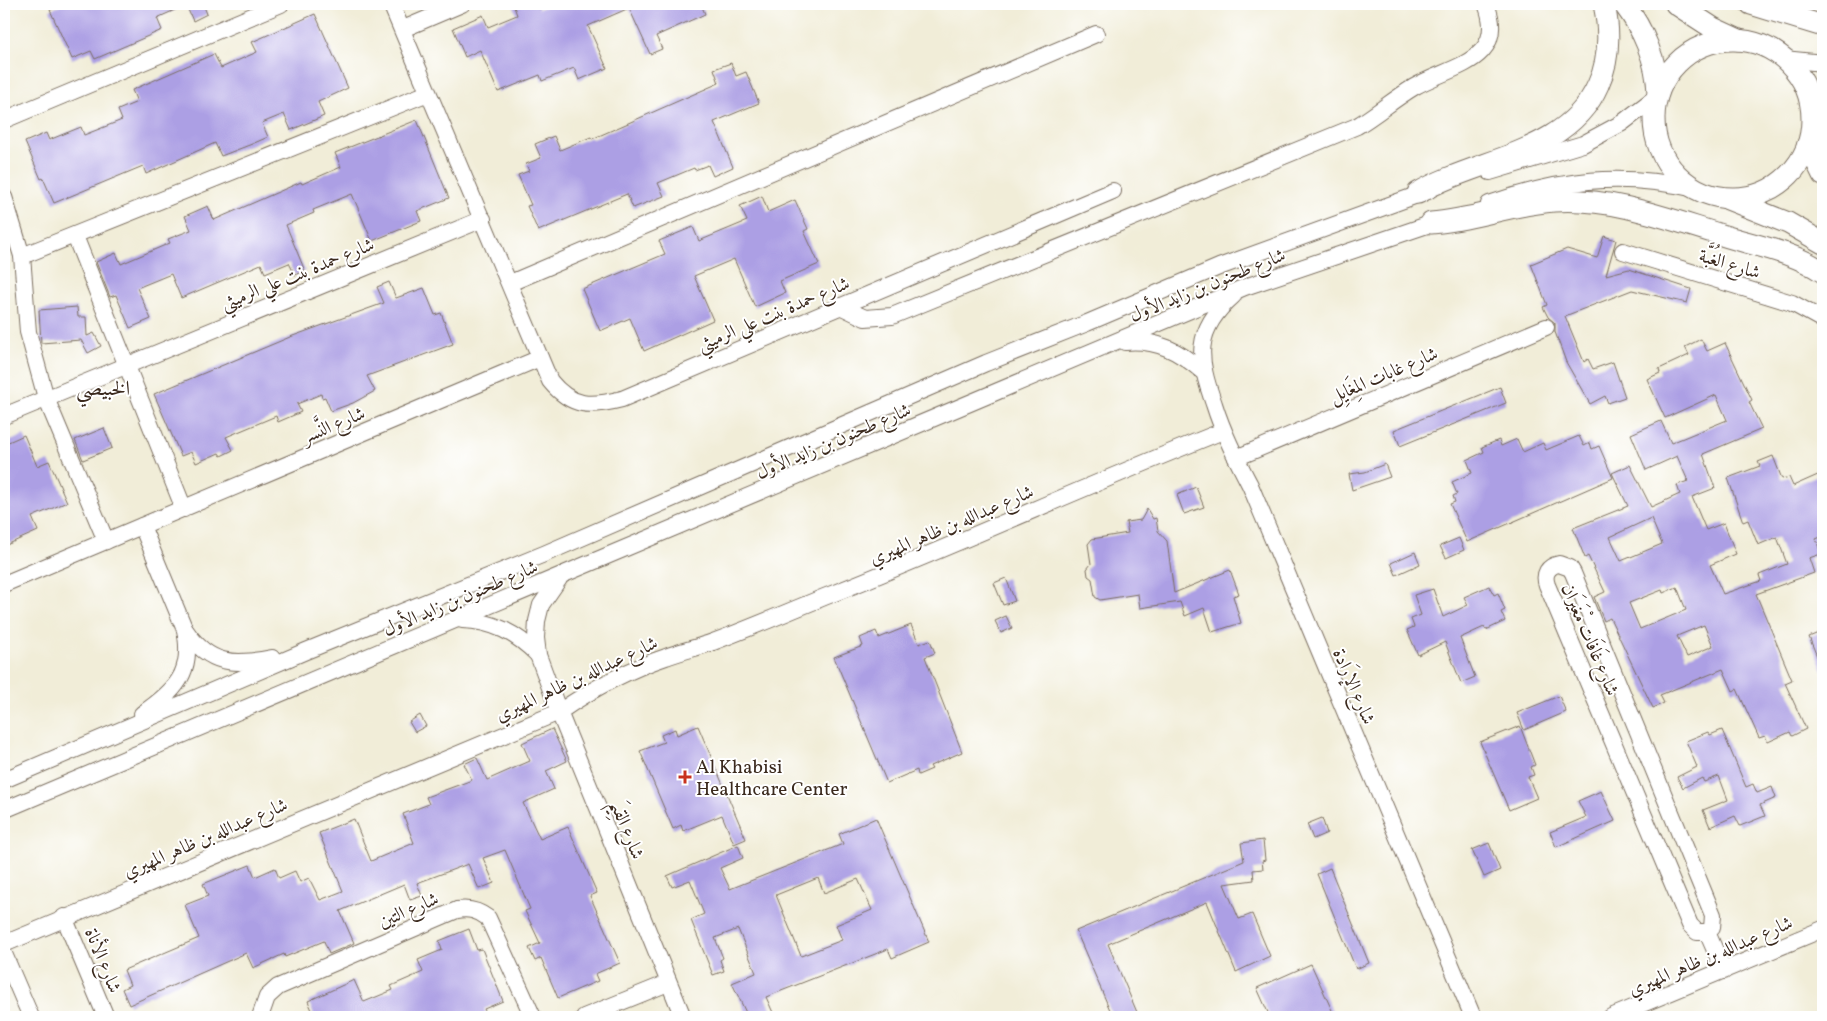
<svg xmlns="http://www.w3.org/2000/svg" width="1827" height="1021" font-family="Vollkorn,Amiri,serif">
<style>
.building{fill:#ac9fe4;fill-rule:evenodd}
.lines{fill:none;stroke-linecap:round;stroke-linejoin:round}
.minor-casing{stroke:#7b6e5f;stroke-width:18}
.major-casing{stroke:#7b6e5f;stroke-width:23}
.minor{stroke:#fff;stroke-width:16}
.major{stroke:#fff;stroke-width:21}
.poi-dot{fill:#c8321e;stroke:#fff;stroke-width:2}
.labels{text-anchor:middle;stroke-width:4;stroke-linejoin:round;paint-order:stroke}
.street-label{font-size:19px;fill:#3b2a1e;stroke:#fff}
.poi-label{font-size:19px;fill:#3b2a1e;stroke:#fff;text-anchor:start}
.quarter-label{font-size:21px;fill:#3b2a1e;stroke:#fff}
</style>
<rect width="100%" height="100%" fill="#fff"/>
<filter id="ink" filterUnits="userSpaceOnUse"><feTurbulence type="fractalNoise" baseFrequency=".02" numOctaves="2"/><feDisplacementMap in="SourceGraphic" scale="10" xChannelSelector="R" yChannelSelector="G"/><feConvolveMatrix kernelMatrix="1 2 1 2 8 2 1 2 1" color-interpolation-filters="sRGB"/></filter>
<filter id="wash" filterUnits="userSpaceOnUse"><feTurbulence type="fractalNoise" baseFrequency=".0096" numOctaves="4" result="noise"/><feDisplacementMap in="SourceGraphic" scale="20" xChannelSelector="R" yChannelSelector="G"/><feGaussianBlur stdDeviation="1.12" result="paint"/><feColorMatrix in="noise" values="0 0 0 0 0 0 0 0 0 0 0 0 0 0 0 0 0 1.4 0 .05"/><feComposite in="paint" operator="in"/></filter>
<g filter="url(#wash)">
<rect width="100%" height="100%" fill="#f1edd8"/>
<g id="blocks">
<!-- building -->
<g class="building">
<polygon points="64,4 203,4 207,14 193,21 186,5 157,18 162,30 95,59 91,51 72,59 50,10"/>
<polygon points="513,4 537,4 539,9 552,4 701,4 705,14 656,36 662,49 650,54 629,8 588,26 607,68 579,80 574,68 542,81 540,75 498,92 480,50 465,57 453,28 483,15 488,27 517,15"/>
<polygon points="315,14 348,88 318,102 324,116 291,130 284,114 262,123 268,137 252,144 221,156 215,143 146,174 143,166 54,203 43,178 41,179 25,142 46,133 49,140 81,127 84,135 122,120 118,110 137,102 132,90 214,54 221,68 257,52 252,42"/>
<polygon points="731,63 736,76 746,72 759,103 714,122 733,167 713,176 708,165 695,170 694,168 658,183 664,196 633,208 627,194 538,231 527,206 531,205 518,175 529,171 526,164 541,158 535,144 554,136 560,150 591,137 592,139 719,83 714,69"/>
<polygon points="417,120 449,198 417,211 421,221 372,241 352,194 313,210 314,213 286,225 305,271 295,275 289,263 265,273 261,264 181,298 171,274 137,288 151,319 130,328 116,295 110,297 96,262 116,253 121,264 170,243 168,239 191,230 185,216 208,206 214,220 301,182 302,184 341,167 335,153"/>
<polygon points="762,196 768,212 795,200 808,229 804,231 819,264 780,281 785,293 755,307 734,259 694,276 713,320 644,351 630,318 600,331 582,289 665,254 659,241 693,227 699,241 747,221 740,206"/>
<polygon points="1604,236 1616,240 1606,275 1629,269 1691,289 1687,303 1632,290 1565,316 1584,362 1588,359 1593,369 1613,362 1625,397 1608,403 1605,396 1590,404 1566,362 1555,332 1555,323 1548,317 1543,307 1547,305 1531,264 1567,249 1597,258"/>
<polygon points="389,282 396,298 424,288 435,315 441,313 453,344 367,376 375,391 353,403 331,411 325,397 322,398 321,394 297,404 301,412 278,422 276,416 226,437 233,450 221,456 219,453 196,463 191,452 181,456 154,394 290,337 384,303 377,287"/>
<polygon points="77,307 78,317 86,317 87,336 94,333 101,346 88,353 81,340 41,343 39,310"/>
<path d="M1701,339L1707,351L1725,343L1752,400L1749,402L1762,429L1703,454L1715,488L1692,497L1706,530L1724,523L1736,554L1710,565L1723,594L1761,581L1759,575L1787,564L1777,537L1758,545L1748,520L1743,522L1728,478L1760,466L1758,462L1773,456L1782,479L1789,477L1793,486L1820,474L1823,483V536L1816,539L1821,554L1809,558L1814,573L1756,594L1792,680L1785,683L1806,729L1792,736L1790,732L1768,742L1765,736L1759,738L1737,689L1733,691L1723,669L1660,695L1664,703L1653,708L1610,618L1604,621L1594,597L1605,592L1588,556L1585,558L1573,528L1628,506L1612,473L1630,465L1651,507L1680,494L1677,485L1688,481L1677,456L1646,470L1631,434L1661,421L1671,443L1727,420L1716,395L1665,418L1647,379L1660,373L1659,369L1689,355L1685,347ZM1651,518L1662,544L1621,561L1610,537ZM1677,587L1686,610L1640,629L1629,603L1662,590L1663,593ZM1704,625L1713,646L1687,657L1677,636Z"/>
<polygon points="1500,387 1506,403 1400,446 1394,430"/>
<polygon points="104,428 112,448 83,460 75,440"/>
<polygon points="24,435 37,466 49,461 67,502 32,517 38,531 4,546 4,444"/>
<polygon points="1579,436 1584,446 1590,443 1592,449 1599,446 1613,478 1467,542 1450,504 1455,502 1453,496 1457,494 1452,482 1472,473 1467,460 1484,452 1482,447 1499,440 1501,446 1517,439 1523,452 1543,443 1546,450"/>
<polygon points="1385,464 1390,477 1352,490 1349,474 1365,472"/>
<polygon points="1196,487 1204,507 1184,514 1177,495"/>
<polygon points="1147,509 1153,519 1156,518 1158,531 1167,541 1174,593 1230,570 1239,594 1233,596 1241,623 1212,632 1204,608 1185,616 1180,602 1140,608 1138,594 1100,600 1095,597 1092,579 1088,576 1087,569 1091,564 1088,544 1092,539 1128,533 1126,522 1141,520"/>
<polygon points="1459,538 1464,550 1446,558 1440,546"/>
<polygon points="1415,552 1420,564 1396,575 1391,563"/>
<polygon points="1006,578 1015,601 1003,605 994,583"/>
<polygon points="1489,586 1494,595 1498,593 1505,610 1501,612 1505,621 1486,630 1484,627 1460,638 1475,677 1461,683 1445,642 1418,655 1407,630 1414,627 1411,619 1421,615 1414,595 1433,589 1443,617 1468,605 1464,597"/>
<polygon points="1006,616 1012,628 1001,633 995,621"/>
<polygon points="911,625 919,644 930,640 935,653 925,657 962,752 930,766 932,769 918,775 917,770 887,783 834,657 863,646 860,638 876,631 879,638"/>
<polygon points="1823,631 1823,671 1809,637"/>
<polygon points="1559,696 1566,712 1524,730 1517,713"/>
<polygon points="420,715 426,726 415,732 409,722"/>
<polygon points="698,726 746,839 734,844 722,815 683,831 681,825 673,829 640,751 664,742 661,735 675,729 677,735"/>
<polygon points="1520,726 1535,765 1531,767 1534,775 1528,777 1537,798 1509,810 1480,742"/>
<polygon points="552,729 567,761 546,771 554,789 523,803 540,839 568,827 597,893 590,896 620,963 595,974 598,981 558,998 541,958 535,961 529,948 540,943 525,911 530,909 505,850 483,858 494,883 479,889 468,864 417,883 422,896 410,900 404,884 340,911 354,943 350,945 329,954 324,941 285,957 284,954 253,968 246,953 129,1005 122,989 130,985 124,970 199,938 185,905 208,896 203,884 250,865 255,877 275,868 279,878 295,871 300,882 309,878 320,900 343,891 319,833 354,819 371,861 414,843 403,814 429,804 426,797 472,780 464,764 477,758 487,780 530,761 522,743"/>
<polygon points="1722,730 1746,787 1753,784 1757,793 1772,787 1776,798 1760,805 1765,816 1740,826 1735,816 1710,827 1703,810 1728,800 1719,776 1704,782 1702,778 1683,788 1677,777 1697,767 1686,741 1708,732 1710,735"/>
<polygon points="1601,791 1615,821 1556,847 1550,832 1586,817 1578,801"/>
<path d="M876,818L929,942L892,958L888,949L766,997L775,1017H748L732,983L756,973L738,929L715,938L723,958L720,960L724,971L713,975L691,920L704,914L690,880L672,887L667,876L738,845L743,858L720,868L730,889L843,844L839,834ZM818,878L824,893L858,879L872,910L836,925L842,940L801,956L776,895Z"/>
<polygon points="1322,818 1327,833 1313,839 1307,824"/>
<polygon points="1263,840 1265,860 1262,861 1263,869 1253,870 1254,880 1224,884 1239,919 1252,914 1270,956 1236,972 1207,902 1108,944 1139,1017 1113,1017 1076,931 1244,861 1241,843"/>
<polygon points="1489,843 1500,870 1484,877 1472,850"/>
<polygon points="1330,868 1369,963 1356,969 1317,874"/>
<polygon points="469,929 477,950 482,949 503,1001 484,1009 488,1017 315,1017 308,1001 354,980 364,1002 393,990 391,986 423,972 418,960 442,950 439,941"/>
<polygon points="1311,964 1335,1017 1270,1017 1257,988"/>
</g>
</g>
</g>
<g filter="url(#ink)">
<use href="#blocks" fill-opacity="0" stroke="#7b6e5f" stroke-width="1"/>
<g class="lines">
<defs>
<g id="minor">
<path d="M391,4L550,381C572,408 591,407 622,399L1113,191"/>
<polyline points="403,29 462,4"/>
<polyline points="1784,59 1823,63"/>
<polyline points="4,120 281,4"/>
<polyline points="1809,140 1823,132"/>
<polyline points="1490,172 1583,144 1622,123 1656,97"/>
<polyline points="4,197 22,256 28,332 46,398 106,541"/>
<path d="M1489,204C1562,179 1620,172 1696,189"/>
<polyline points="75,236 184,509"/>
<polyline points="1623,251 1792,303 1823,320"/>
<polyline points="22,256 428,93"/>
<polyline points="510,283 1096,34"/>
<path d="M1233,296C1193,331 1198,359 1214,404C1223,433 1236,458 1250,485L1473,1017"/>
<path d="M840,306L865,318L892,316L1357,126C1377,114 1394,99 1414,87C1450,66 1509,61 1486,4"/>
<path d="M1125,342C1157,339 1179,351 1202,371"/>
<polyline points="4,416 483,219"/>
<polyline points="1236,458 1546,327"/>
<path d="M1559,564L1570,568L1573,573L1713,915L1712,928L1707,932H1697L1690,925L1547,585C1543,574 1548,566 1559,564Z"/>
<polyline points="559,579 541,605 537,621 536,638 538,655 559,712 683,1017"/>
<polyline points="4,584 540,358"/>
<path d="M462,620C493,621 516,633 538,655"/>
<path d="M186,631C209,665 234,666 272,658"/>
<path d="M142,714C175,691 194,673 185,630L142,526"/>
<polyline points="4,780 306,651 544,554 986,363 1087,323 1219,267 1428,191"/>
<polyline points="4,810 1245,287 1442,220"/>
<polyline points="64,917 106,1017"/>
<polyline points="1707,932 1724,971"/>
<path d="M4,944L559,712C592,689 627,670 666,657C681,651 697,648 713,642C753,627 792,610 832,594C963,542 1092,483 1223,431"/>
<polyline points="4,954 31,1017"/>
<path d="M260,1017L267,997L278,987L457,910C469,908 478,910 488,918L533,1017"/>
<polyline points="584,1017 668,983"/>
<polyline points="1611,1017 1823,929"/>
</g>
<g id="major">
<path d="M1624,4C1643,29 1657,61 1658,93"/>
<polyline points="1676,4 1713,28 1739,40"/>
<polyline points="1751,4 1823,26"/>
<circle cx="1733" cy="119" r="79"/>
<polyline points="1808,144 1823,175"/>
<path d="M1418,193C1477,158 1568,154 1598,85C1610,59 1610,32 1604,4"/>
<polyline points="1728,199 1788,223 1823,243"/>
<path d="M1431,223C1473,220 1512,204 1554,201C1614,197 1671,220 1728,237C1759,246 1795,253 1823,272"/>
</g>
</defs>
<!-- minor casing -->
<use href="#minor" class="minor-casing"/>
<!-- major casing -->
<use href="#major" class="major-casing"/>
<!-- minor -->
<use href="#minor" class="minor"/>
<!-- major -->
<use href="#major" class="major"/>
</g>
</g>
<!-- markers -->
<path class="poi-dot" d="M682.5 769.5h5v5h5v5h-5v5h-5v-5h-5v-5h5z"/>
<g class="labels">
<!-- street labels -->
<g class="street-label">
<text transform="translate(1730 263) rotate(17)" y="7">شارع الغُبَّة</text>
<text transform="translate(297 273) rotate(-22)" y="7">شارع حمدة بنت علي الرميثي</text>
<text transform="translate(1207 284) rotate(-22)" y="7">شارع طحنون بن زايد الأول</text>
<text transform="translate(773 313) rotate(-23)" y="7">شارع حمدة بنت علي الرميثي</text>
<text transform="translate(1383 374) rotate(-23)" y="7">شارع غابات المِغَايِل</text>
<text transform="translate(333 424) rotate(-23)" y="7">شارع النَّسر</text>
<text transform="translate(833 440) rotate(-23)" y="7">شارع طحنون بن زايد الأول</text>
<text transform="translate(951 524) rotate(-23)" y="7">شارع عبدالله بن ظاهر المهيري</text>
<text transform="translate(460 597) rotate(-23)" y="7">شارع طحنون بن زايد الأول</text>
<text transform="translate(1591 639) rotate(67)" y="7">شارع غَافَات مْغَيرَان</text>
<text transform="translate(576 678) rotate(-25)" y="7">شارع عبدالله بن ظاهر المهيري</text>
<text transform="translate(1355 686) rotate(67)" y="7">شارع الإرَادة</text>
<text transform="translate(628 829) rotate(68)" y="7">شارع القِيَم</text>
<text transform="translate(205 837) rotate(-23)" y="7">شارع عبدالله بن ظاهر المهيري</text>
<text transform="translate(408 909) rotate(-23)" y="7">شارع التين</text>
<text transform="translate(1710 955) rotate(-23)" y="7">شارع عبدالله بن ظاهر المهيري</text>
<text transform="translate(104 960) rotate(68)" y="7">شارع الأناة</text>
</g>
<!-- poi labels -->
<g class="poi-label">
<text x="696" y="773">Al Khabisi<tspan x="696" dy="22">Healthcare Center</tspan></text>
</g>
<!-- quarter labels -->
<g class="quarter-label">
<text x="103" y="395">الخبيصي</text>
</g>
</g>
<!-- margin -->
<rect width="1827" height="1021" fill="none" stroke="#fff" stroke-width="20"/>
</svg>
